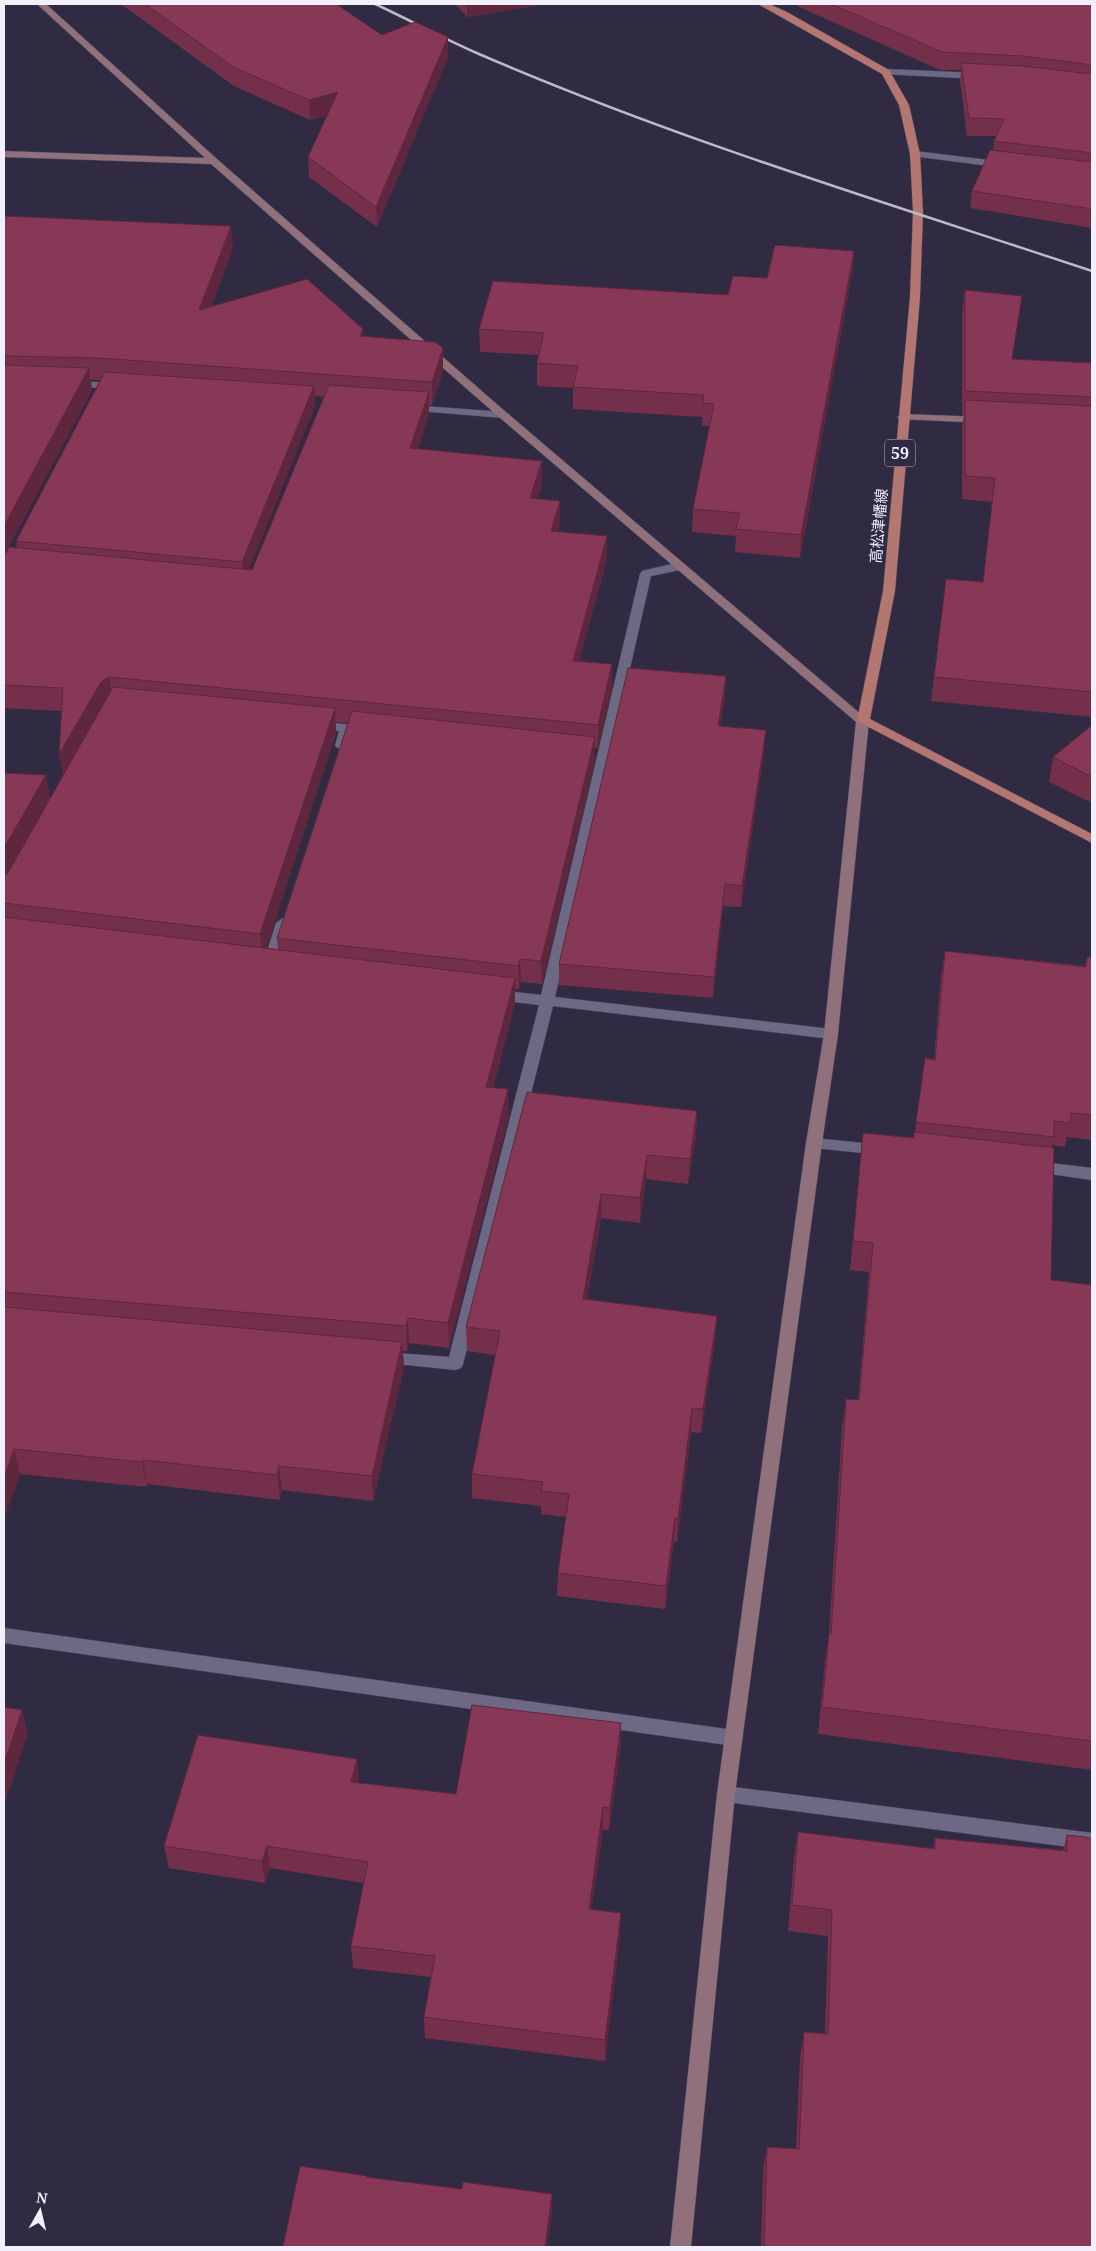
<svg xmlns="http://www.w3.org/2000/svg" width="1096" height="2251" font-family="'Noto Serif','Noto Sans JP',serif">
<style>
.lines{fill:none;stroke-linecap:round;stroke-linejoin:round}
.street-casing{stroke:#4c485c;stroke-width:1}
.secondary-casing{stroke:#4c485c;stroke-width:1}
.primary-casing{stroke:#4c485c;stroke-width:1}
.street{fill:#6d6984;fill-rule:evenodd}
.secondary{fill:#90707b;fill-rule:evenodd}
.primary{fill:#b47671;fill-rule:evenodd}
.rail{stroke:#bcb9c9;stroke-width:2.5}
.wall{fill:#74304b;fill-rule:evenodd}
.shaded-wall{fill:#5e273d}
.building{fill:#873857;stroke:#5e273d}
.labels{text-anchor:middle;stroke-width:4;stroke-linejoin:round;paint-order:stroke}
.far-street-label{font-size:15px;fill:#f2f0fd;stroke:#302b43}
.shield{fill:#302b43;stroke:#b8b5c5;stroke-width:1}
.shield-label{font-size:16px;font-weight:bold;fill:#f2f0fd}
</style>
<rect width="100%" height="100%" fill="#302b43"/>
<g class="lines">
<defs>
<g id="street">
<polygon points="886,69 979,73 984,76 979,79 883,74 883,70"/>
<polygon points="915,151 1005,162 1010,165 1005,168 912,156 912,152"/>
<polygon points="71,381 118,383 124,386 118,389 67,386 65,384"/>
<polygon points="410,405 504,412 510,415 504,418 406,410 406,406"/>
<polygon points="681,562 687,566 685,569 651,576 555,997 831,1029 838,1034 831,1039 553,1006 463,1364 461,1368 455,1370 378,1362 376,1358 378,1354 384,1352 449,1357 539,1005 497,1000 490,995 497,990 541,995 640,574 642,571"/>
<polygon points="317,721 352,725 353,728 346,749 341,750 335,746 339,731 312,728 311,725"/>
<polygon points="283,918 290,923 276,967 269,972 264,970 262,967 276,923"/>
<polygon points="814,1138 882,1145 887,1146 890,1150 887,1154 882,1155 814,1148 809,1147 806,1143 809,1139"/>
<polygon points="1034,1161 1092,1168 1092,1180 1029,1171 1026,1167 1029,1163"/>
<polygon points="4,1628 734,1730 740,1732 743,1738 740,1744 734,1746 4,1643"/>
<polygon points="726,1786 1092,1833 1092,1850 726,1802 719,1800 717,1794 719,1788"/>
</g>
<g id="secondary">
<polygon points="37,4 46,4 217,159 500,407 869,721 838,1034 822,1143 735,1794 691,2247 670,2247 717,1794 806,1143 824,1034 856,722 492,411 211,164 4,157 4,151 205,158"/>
<polygon points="903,414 984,417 990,420 984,423 899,419 897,417"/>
</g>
<polygon id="primary" points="758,4 769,4 787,12 889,70 909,105 920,154 923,212 920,297 895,591 870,719 1092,834 1092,843 857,721 883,591 910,297 913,212 910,154 899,105 882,74"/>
</defs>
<!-- street casing -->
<use href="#street" class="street-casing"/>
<!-- secondary casing -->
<use href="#secondary" class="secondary-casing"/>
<!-- primary casing -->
<use href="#primary" class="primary-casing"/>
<!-- street -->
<use href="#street" class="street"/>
<!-- secondary -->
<use href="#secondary" class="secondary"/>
<!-- primary -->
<use href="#primary" class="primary"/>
<!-- rail -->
<path class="rail" d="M375,4C410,20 444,39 479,54C678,140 887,203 1092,271"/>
</g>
<!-- wall -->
<g class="wall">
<polygon points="121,4 336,4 382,35 448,57 377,227 309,177 308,157 327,115 310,120 234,86"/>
<polygon points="455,4 547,4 467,17"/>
<polygon points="798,4 1092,4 1092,228 970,208 972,191 993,150 994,141 996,136 967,136 960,80 961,70 940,70 797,6"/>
<path d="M4,216L233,248L211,307L363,336L443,371L432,405H429V414L418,449L542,484L537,499L560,524L558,531L607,559L579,662L612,664V688L598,748H595V760L542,984L521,982L519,989H515V1003L493,1088L509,1115L449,1348L409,1343L407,1351H403L404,1367L373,1501L282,1490L280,1500L147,1484V1487L20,1474L4,1519V773L46,775L50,799L63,776L62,711L4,708ZM91,380H100L16,541L17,548L6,552L92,390ZM315,396L324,397L252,570L249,569L315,406ZM336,722L348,723L277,938L278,949L266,948L336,733Z"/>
<polygon points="854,251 852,273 800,558 735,552 736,536 692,532 693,509 710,426 702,426 702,417 573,409 573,388 537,386 537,363 539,355 480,352 479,329 728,295 767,278"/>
<polygon points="965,290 1013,359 1092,363 1092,717 931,701 946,579 983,582 992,502 962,499 962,424 964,415 962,415 962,313"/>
<polygon points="725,697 720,726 764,752 741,907 723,906 713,998 559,985 559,964"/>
<polygon points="1092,725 1092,803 1049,782 1053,757"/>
<polygon points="945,951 1085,966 1087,957 1092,957 1092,1140 1067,1137 1065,1147 1052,1145 1051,1280 1092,1285 1092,1770 818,1734 825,1661 829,1634 842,1428 846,1399 858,1400 869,1272 850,1270 860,1162 863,1133 914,1138 925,1058 934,1059 941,976"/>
<polygon points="527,1092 697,1111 696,1135 688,1184 646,1179 640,1223 601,1218 587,1299 717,1316 715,1340 701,1433 691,1432 677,1542 674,1541 665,1609 557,1596 558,1573 566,1517 541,1514 541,1506 472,1498 472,1474 495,1355 467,1351 466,1327"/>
<polygon points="621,1745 609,1830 603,1830 591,1910 620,1935 605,2061 425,2038 424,2017 431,1977 353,1968 351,1946 364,1883 270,1868 265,1883 169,1868 164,1846 357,1759 359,1783 456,1794"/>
<polygon points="798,1832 933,1849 935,1838 1063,1850 1067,1835 1092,2247 761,2247 763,2171 767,2147 796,2149 800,2057 804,2032 825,2034 828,1936 788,1931 794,1858"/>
</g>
<!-- shaded-wall -->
<g class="shaded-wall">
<polygon points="467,4 547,4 467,17"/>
<polygon points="448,37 448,57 377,227 376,207"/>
<polygon points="338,92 339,111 310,120 309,100"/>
<polygon points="231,226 233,248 201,332 199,310"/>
<polygon points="854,251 852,273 800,558 801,535"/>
<polygon points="363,329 364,351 360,336"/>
<polygon points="443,348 443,371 432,405 432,382"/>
<polygon points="89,368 92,390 4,556 4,526"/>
<polygon points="314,386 315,406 244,582 242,562"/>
<polygon points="429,392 429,414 411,471 410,448"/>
<polygon points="542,461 542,484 530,521 530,498"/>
<polygon points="560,501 560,524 551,554 551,531"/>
<polygon points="607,536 607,559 573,684 573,661"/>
<polygon points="612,664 612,688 598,748 598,725"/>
<polygon points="726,676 725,697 717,747 718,726"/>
<polygon points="109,677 112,700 63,778 59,754 101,682"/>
<polygon points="335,708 336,733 263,959 260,934"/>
<polygon points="766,730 764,752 741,907 742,886"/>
<polygon points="595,737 595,760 542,984 541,961"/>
<polygon points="46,775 50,800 4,882 4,848"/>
<polygon points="725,884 723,906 713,998 714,977"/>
<polygon points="520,959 521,982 519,989 518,966"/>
<polygon points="515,978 515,1003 486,1112 486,1087"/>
<polygon points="508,1089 509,1115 449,1348 448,1323"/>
<polygon points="697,1111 696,1135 688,1184 690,1159"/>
<polygon points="647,1155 646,1179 640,1223 640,1198"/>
<polygon points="601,1194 601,1218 583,1323 583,1299"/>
<polygon points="717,1316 715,1340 701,1433 703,1409"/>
<polygon points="408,1318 409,1343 407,1351 406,1326"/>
<polygon points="402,1342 404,1367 373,1501 372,1476"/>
<polygon points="692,1408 691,1432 677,1542 678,1518"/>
<polygon points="14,1449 20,1474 4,1519 4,1478"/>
<polygon points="143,1460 147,1484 147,1487 142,1462"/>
<polygon points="279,1466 282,1490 280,1500 277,1475"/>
<polygon points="675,1518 674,1541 665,1609 666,1586"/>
<polygon points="22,1710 28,1733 4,1807 4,1764"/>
<polygon points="621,1723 621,1745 609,1830 610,1808"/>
<polygon points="357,1759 359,1782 354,1804 351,1782"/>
<polygon points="603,1807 603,1830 588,1931 589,1909"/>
<polygon points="267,1846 270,1868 265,1883 262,1861"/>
<polygon points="621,1913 620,1935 605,2061 605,2040"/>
<polygon points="552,2194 552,2214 547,2247 545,2247"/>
</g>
<!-- building -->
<g class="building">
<polygon points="145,4 336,4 382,35 415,22 448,37 376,207 308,157 338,92 309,100 233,67"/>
<polygon points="831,4 1092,4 1092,65 1023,56 942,52"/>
<polygon points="961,63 1023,66 1092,74 1092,153 994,141 1004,119 969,118"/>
<polygon points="990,150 1092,162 1092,209 972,191"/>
<polygon points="4,216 231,226 199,310 307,279 363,329 360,336 435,342 443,348 432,382 99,358 4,356"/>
<polygon points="775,245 854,251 801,535 736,529 740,513 693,509 714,404 703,403 704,395 573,387 578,366 537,363 544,333 479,329 493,281 728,295 733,276 767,278"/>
<polygon points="965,290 1022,296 1012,359 1092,363 1092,397 965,391"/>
<polygon points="4,365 89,368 4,526"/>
<polygon points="105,372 314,386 242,562 16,541"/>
<polygon points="329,385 429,392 410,448 542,461 530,498 560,501 551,531 607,536 573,661 612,664 598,725 109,677 101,682 59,754 63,688 4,685 4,553 6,553 9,547 252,570"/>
<polygon points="965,400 1092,406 1092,692 934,677 946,579 983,582 995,478 965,476"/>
<polygon points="628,668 726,676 718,726 766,730 742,886 725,884 714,977 559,964"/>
<polygon points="113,687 335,708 260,934 4,903 4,875 8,873"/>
<polygon points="352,711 595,737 541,961 520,959 518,966 277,938"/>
<polygon points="1092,725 1092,777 1053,757"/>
<polygon points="4,773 46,775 4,848"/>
<polygon points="4,917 515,978 486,1087 508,1089 448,1323 408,1318 406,1326 4,1292"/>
<polygon points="945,951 1086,967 1087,957 1092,957 1092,1115 1071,1113 1070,1123 1054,1121 1054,1137 916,1122 925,1058 935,1060"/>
<polygon points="527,1092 697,1111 690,1159 647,1155 640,1198 601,1194 583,1299 717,1316 703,1409 692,1408 678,1518 675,1518 666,1586 558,1573 569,1494 541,1491 543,1482 472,1474 500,1331 466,1327"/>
<polygon points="914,1132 1054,1148 1051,1280 1092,1285 1092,1741 822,1707 829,1634 831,1634 846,1399 859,1400 873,1243 853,1241 863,1133 914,1138"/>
<polygon points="4,1307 402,1342 372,1476 279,1466 277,1475 143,1460 142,1462 14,1449 4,1478"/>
<polygon points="472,1705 621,1723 610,1808 603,1807 589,1909 621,1913 605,2040 424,2017 435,1956 351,1946 368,1862 267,1846 262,1861 164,1846 198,1735 357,1759 351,1782 456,1794"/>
<polygon points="4,1707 22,1710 4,1764"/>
<polygon points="798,1832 935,1849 935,1838 1067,1851 1067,1835 1092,1838 1092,2247 764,2247 767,2147 799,2149 804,2032 828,2034 832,1910 792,1905"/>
<polygon points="300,2166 367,2176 366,2177 462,2189 463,2182 552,2194 545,2247 283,2247"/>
</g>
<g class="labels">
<!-- far-street labels -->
<g class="far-street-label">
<text transform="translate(879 526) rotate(-85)" y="5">高松津幡線</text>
</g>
<!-- shield labels -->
<rect class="shield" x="885" y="439.5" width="30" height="27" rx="4"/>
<g class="shield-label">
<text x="900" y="459">59</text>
</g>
</g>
<!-- border -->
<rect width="1096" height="2251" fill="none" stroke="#f2f0fd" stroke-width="10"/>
<!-- north arrow -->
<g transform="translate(40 2211) rotate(8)" stroke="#302b43" stroke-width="4" paint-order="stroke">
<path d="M0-4L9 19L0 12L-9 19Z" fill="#f2f0fd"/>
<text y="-8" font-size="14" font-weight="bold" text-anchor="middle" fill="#f2f0fd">N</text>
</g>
</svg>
